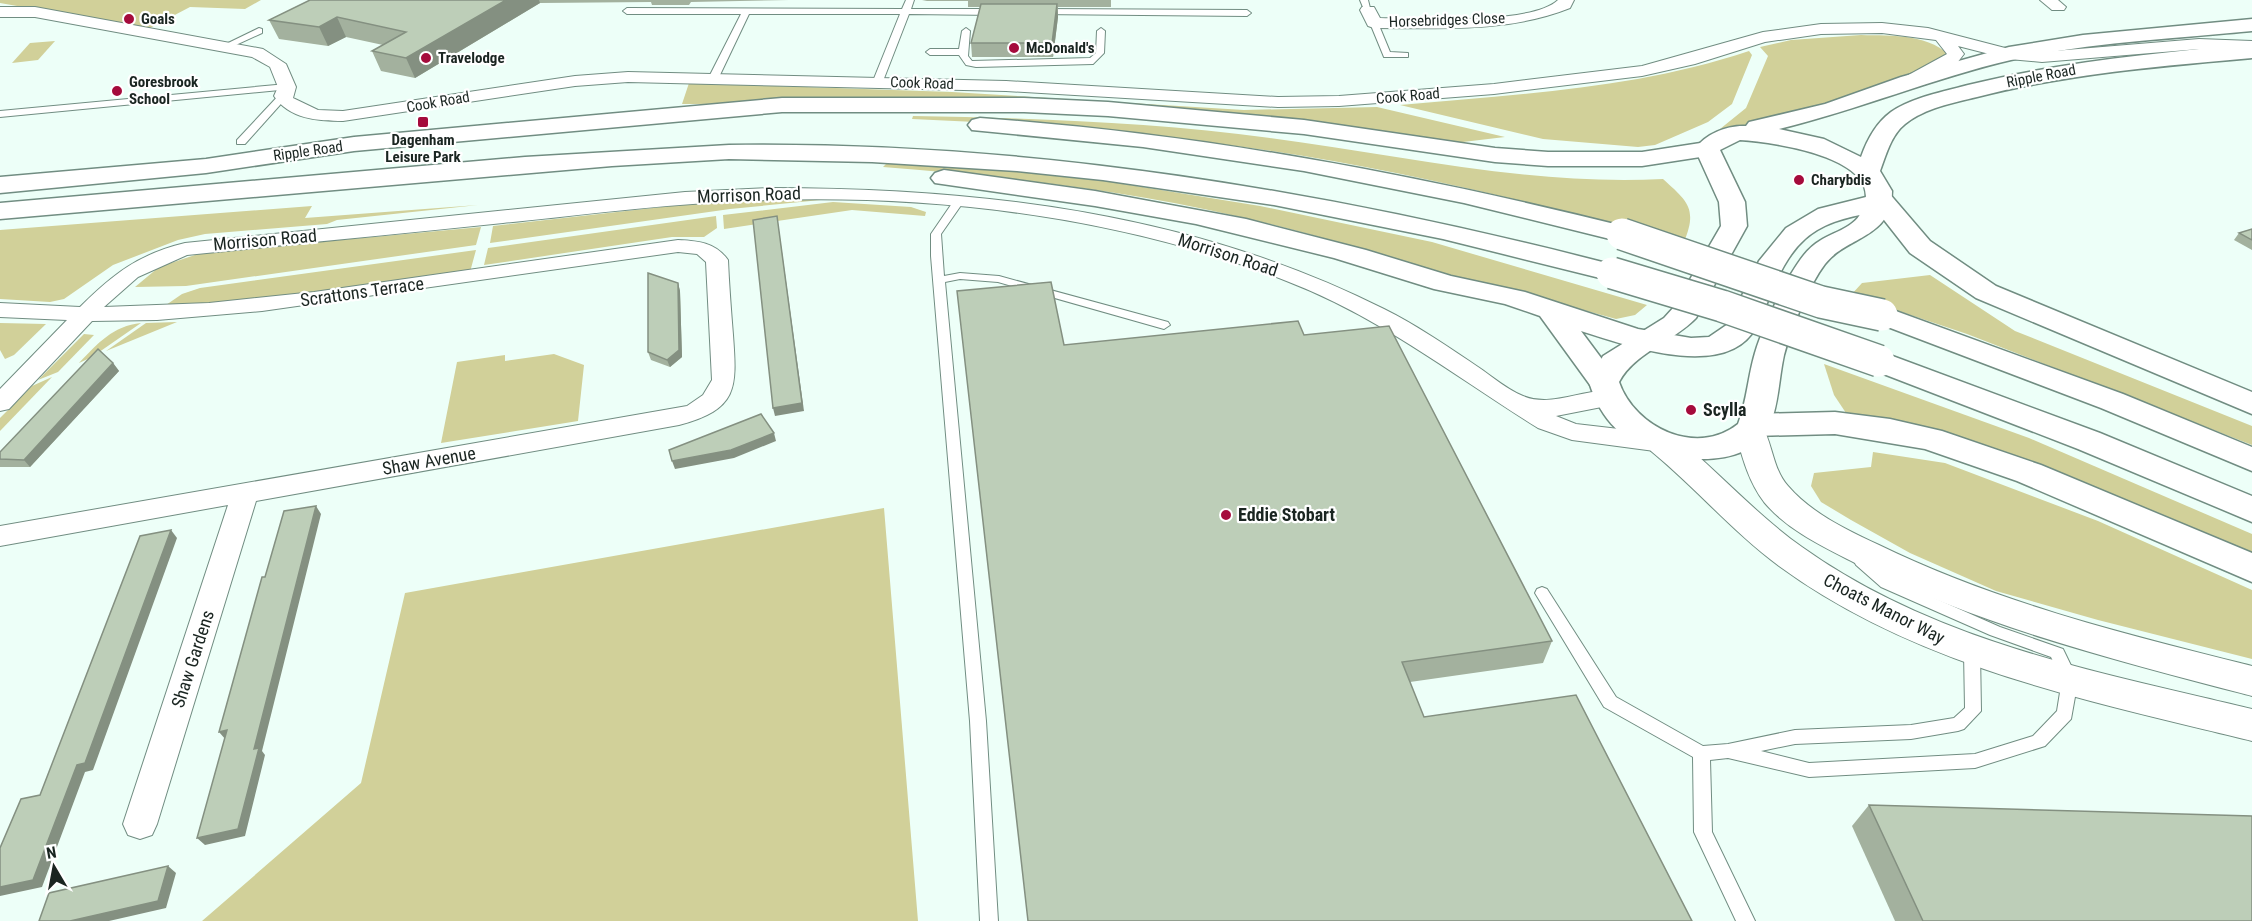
<svg xmlns="http://www.w3.org/2000/svg" width="2252" height="921" font-family="'Roboto Condensed',sans-serif">
<style>
.green{fill:#d1d099}
.lines{fill:none;stroke-linecap:round;stroke-linejoin:round}
.service-casing{stroke:#718d82;stroke-width:2}
.minor-casing{stroke:#718d82;stroke-width:2}
.tertiary-casing{stroke:#718d82;stroke-width:2}
.primary-casing{stroke:#718d82;stroke-width:3}
.trunk-casing{stroke:#718d82;stroke-width:3}
.service{fill:#fff;fill-rule:evenodd}
.minor{fill:#fff;fill-rule:evenodd}
.tertiary{fill:#fff;fill-rule:evenodd}
.primary{fill:#fff;fill-rule:evenodd}
.trunk{fill:#fff;fill-rule:evenodd}
.trunk-bridge-casing{stroke:#718d82;stroke-width:34;stroke-linecap:butt}
.trunk-bridge{stroke:#fff;stroke-width:31}
.wall{fill:#a3b19e}
.shaded-wall{fill:#849081}
.building{fill:#bdceb8;stroke:#849081;stroke-width:1.5}
.poi-dot{fill:#a50b3c;stroke:#fff;stroke-width:2}
.labels{text-anchor:middle;stroke-width:4.5;stroke-linejoin:round;paint-order:stroke}
.far-poi-label{font-size:15px;font-weight:bold;fill:#1a2521;stroke:#fff;text-anchor:start}
.far-street-label{font-size:15px;fill:#1a2521;stroke:#fff}
.street-label{font-size:18px;fill:#1a2521;stroke:#fff}
.poi-label{font-size:18px;font-weight:bold;fill:#1a2521;stroke:#fff;text-anchor:start}
</style>
<rect width="100%" height="100%" fill="#edfff8"/>
<!-- green -->
<g class="green">
<polygon points="0,0 261,0 245,9 190,7 148,29 0,3"/>
<path d="M1861,35C1893,36 1931,33 1954,60C1879,90 1801,118 1720,129L1746,108L1768,56L1760,47L1791,40Z"/>
<polygon points="55,41 38,60 12,63 30,43"/>
<path d="M1749,51L1752,55L1732,104L1708,122L1655,145L1638,147L1543,139L1400,105C1518,94 1636,89 1749,51Z"/>
<polygon points="689,83 952,92 1244,110 1377,107 1505,137 1446,144 956,103 682,104"/>
<path d="M913,116C1032,118 1152,122 1270,138C1400,155 1531,186 1663,179C1687,201 1698,208 1684,242C1541,205 1397,168 1250,148C1138,132 1026,124 912,119Z"/>
<path d="M887,163L997,170L1099,180L1260,206L1432,242L1647,305L1635,315L1616,319L1525,294L1513,296C1435,271 1357,246 1278,226C1149,193 1016,177 883,167Z"/>
<polygon points="769,199 831,199 730,209 490,243 493,226 706,202"/>
<polygon points="833,202 911,207 926,212 925,216 852,210 724,229 723,215"/>
<polygon points="478,205 337,220 327,224 205,234 178,240 113,265 64,299 50,302 0,299 0,230 312,206 305,218"/>
<polygon points="716,216 717,228 704,237 672,237 484,265 488,248"/>
<polygon points="481,227 476,245 186,286 135,287 159,267 201,253"/>
<path d="M476,250L470,272C369,286 268,302 166,305L182,294L200,288Z"/>
<polygon points="1930,275 2015,331 2252,426 2252,445 1967,334 1851,295 1862,283"/>
<polygon points="177,322 106,351 146,323"/>
<polygon points="0,323 46,324 14,355 5,359 0,350"/>
<path d="M141,323L92,357L79,363C98,343 113,326 141,323Z"/>
<polygon points="84,334 94,335 58,372 38,380"/>
<polygon points="554,354 584,365 578,421 441,443 457,362 505,355 505,361"/>
<polygon points="1824,364 2029,438 2252,534 2252,564 1852,422 1834,395"/>
<polygon points="52,377 0,431 0,418 32,386"/>
<polygon points="1873,452 1945,463 2098,521 2252,590 2252,659 2098,620 1996,591 1910,553 1851,520 1821,502 1811,486 1814,473 1871,467"/>
<polygon points="884,508 918,921 202,921 361,783 405,593"/>
</g>
<g class="lines">
<defs>
<g id="service">
<polygon points="906,0 914,0 911,9 997,9 1001,12 997,15 909,14 883,81 878,84 873,81 900,14 749,14 719,77 714,80 709,77 741,14 627,14 623,11 627,8 902,9"/>
<polygon points="1360,0 1368,0 1371,12 1365,12"/>
<polygon points="1040,9 1247,10 1251,13 1247,16 1037,14 1036,12"/>
<polygon points="1371,21 1378,23 1390,52 1408,53 1408,57 1384,57 1370,23"/>
<polygon points="259,28 262,29 262,33 227,49 220,47"/>
<polygon points="966,28 970,31 968,56 972,61 1090,58 1096,53 1097,31 1101,28 1105,31 1104,53 1093,64 976,67 966,65 959,55 930,55 926,52 930,49 959,49 962,31"/>
<polygon points="287,84 292,87 290,89 0,117 0,111"/>
<polygon points="280,94 288,96 245,144 237,144 237,140"/>
<polygon points="959,198 964,201 941,234 944,276 960,273 999,276 1168,322 1170,325 1164,329 998,282 960,279 945,282 986,721 998,921 980,921 970,721 931,256 931,234 955,199"/>
<polygon points="1861,555 1866,557 1891,579 2000,627 2063,649 2078,680 2071,719 2045,746 1975,768 1809,777 1728,758 1710,760 1712,832 1755,921 1736,921 1694,832 1693,757 1604,707 1535,593 1537,589 1542,587 1547,589 1616,697 1703,746 1728,744 1795,730 1911,725 1954,718 1965,708 1964,652 1966,648 1972,646 1978,648 1980,652 1981,711 1964,729 1958,731 1911,739 1795,744 1761,751 1809,763 1975,754 2033,736 2057,711 2062,680 2051,657 1990,635 1881,587 1856,565 1854,561 1856,557"/>
</g>
<g id="minor">
<path d="M1558,0H1574L1570,8C1507,33 1440,28 1374,28L1368,26L1360,10L1362,7H1374L1380,18C1418,19 1532,25 1558,0Z"/>
<polygon points="2040,0 2058,0 2066,7 2064,10 2052,10"/>
<path d="M0,7H35L263,49L286,64L296,87L293,98L318,110L343,111L575,76L628,72L1006,81L1278,97L1339,96L1494,84L1642,66L1763,32L1821,24L1882,23L1928,28L2009,49L2042,52L2199,39L2252,41V51L2199,49L2042,62L2009,59L1958,46L1964,54L1957,63L1909,87L1903,86L1900,82L1903,78L1947,54L1936,40L1882,33L1821,34L1765,42L1695,64L1642,76L1494,94L1339,106L1278,107L1006,91L628,82L575,86L343,121C318,121 289,119 274,96L278,87L270,67L252,57L35,17H0Z"/>
<path d="M771,188C981,188 1194,213 1384,309C1418,326 1450,348 1481,369C1494,378 1508,390 1523,396C1554,409 1589,385 1617,392L1620,398L1617,404L1556,416L1576,424L1662,434L1671,437L1675,443L1671,449L1662,452L1572,440L1538,428C1456,377 1380,317 1289,282C1125,218 945,195 770,200C680,202 591,214 503,223C397,234 292,244 187,255L138,277L104,307L209,303L314,292L678,240C698,241 715,242 728,260C729,285 731,310 733,335C737,389 738,409 679,425L256,501L157,824L152,835L140,839L128,835L123,824L228,505L0,546V526L687,406L703,395L712,380L706,262L697,254L678,252L262,311L157,320L92,321L9,409L0,411V389L67,320L0,317V303L80,307C113,274 139,254 185,243L685,192Z"/>
</g>
<g id="tertiary">
<path d="M1750,421L1761,424C1773,443 1772,468 1788,486C1811,513 1847,530 1879,545C1998,603 2125,634 2252,666V696C2118,661 1983,627 1859,565C1826,548 1788,531 1764,502C1748,481 1742,456 1735,431L1739,424Z"/>
<path d="M1662,432L1673,435L1690,449C1727,481 1762,519 1802,547C1935,642 2097,672 2252,709V741C2089,701 1917,667 1779,566C1733,532 1695,487 1651,451L1646,443L1651,435Z"/>
</g>
<path id="primary" d="M2252,19V31C2172,39 2090,42 2011,60C1933,78 1858,110 1779,129L1824,139L1861,157C1867,140 1876,123 1891,112C1913,97 1943,92 1968,85C2061,62 2156,53 2252,44V58C2160,66 2067,74 1977,97C1953,103 1925,108 1905,124C1891,135 1886,155 1880,171L1892,191C1892,239 1848,235 1825,264C1809,285 1791,329 1784,355C1779,377 1779,401 1771,422C1755,464 1699,463 1663,454C1624,443 1601,421 1589,382L1603,356L1664,318L1674,307L1721,226L1719,202L1695,149C1705,134 1727,125 1746,126L1749,122L1825,104L1901,77L2009,47L2083,35ZM1740,140C1774,142 1896,159 1859,216C1851,228 1832,233 1821,240C1807,248 1799,261 1791,274C1777,299 1763,326 1755,353C1748,376 1747,401 1738,424C1697,457 1635,428 1619,382C1635,352 1673,342 1696,318L1747,226L1745,202L1720,150Z"/>
<g id="trunk">
<polygon points="782,98 1024,98 1108,102 1304,120 1495,148 1548,152 1642,152 1707,142 1716,144 1719,149 1716,154 1707,156 1642,166 1548,166 1495,162 1304,134 1108,116 1024,112 782,112 354,151 206,173 0,193 0,177 206,159 354,137"/>
<path d="M980,118C1203,134 1415,174 1631,228L1635,234L1631,240L1622,242L1464,203L1304,171L1143,147L972,130L968,125L972,120Z"/>
<path d="M729,145C1032,141 1329,191 1622,267L1626,273L1622,279L1612,281L1443,239L1274,205L1103,180L1017,171L872,162L729,159L612,166L0,219V203L525,157Z"/>
<path d="M944,170L1095,191L1246,219L1366,250L1451,276L1525,292L1638,329L1691,338L1709,337L1728,324L1759,261L1786,228L1818,209L1866,197L1870,192L1879,189L1888,192L1930,241L1996,286L2252,392V414L1976,298L1910,253L1877,211C1851,217 1825,221 1805,239C1779,262 1772,297 1756,327C1727,382 1625,345 1581,331L1619,382L1615,389L1604,392L1593,389L1540,316L1505,304L1434,289L1334,258L1196,224L1095,206L935,183L931,178L935,173Z"/>
<polygon points="1882,306 2123,394 2252,447 2252,471 2101,408 1872,321 1868,315 1872,309"/>
<polygon points="1879,351 2100,433 2252,496 2252,522 2078,449 1868,368 1864,361 1868,354"/>
<polygon points="1835,412 1890,419 1942,431 2041,465 2252,553 2252,582 2017,481 1925,449 1835,434 1754,436 1743,433 1738,425 1743,417 1754,414"/>
</g>
</defs>
<!-- service casing -->
<use href="#service" class="service-casing"/>
<!-- minor casing -->
<use href="#minor" class="minor-casing"/>
<!-- tertiary casing -->
<use href="#tertiary" class="tertiary-casing"/>
<!-- primary casing -->
<use href="#primary" class="primary-casing"/>
<!-- trunk casing -->
<use href="#trunk" class="trunk-casing"/>
<!-- service -->
<use href="#service" class="service"/>
<!-- minor -->
<use href="#minor" class="minor"/>
<!-- tertiary -->
<use href="#tertiary" class="tertiary"/>
<!-- primary -->
<use href="#primary" class="primary"/>
<!-- trunk -->
<use href="#trunk" class="trunk"/>
<defs>
<g id="trunk-bridge">
<polyline points="1622,234 1821,302 1882,315"/>
<polyline points="1612,273 1722,306 1879,361"/>
</g>
</defs>
<!-- trunk-bridge casing -->
<use href="#trunk-bridge" class="trunk-bridge-casing"/>
<!-- trunk-bridge -->
<use href="#trunk-bridge" class="trunk-bridge"/>
</g>
<!-- wall -->
<g class="wall">
<polygon points="310,0 789,0 691,2 689,5 652,5 651,2 540,3 415,78 381,71 372,51 383,45 346,37 328,46 279,39 269,20"/>
<polygon points="922,0 1111,0 1111,7 1058,7 1058,17 1053,57 972,57 971,43 980,7 968,7 968,1 927,1"/>
<polygon points="2252,229 2252,250 2234,240 2239,233"/>
<polygon points="678,283 680,291 682,357 670,367 651,360 648,352"/>
<polygon points="1304,335 1552,641 1543,663 1410,682 1028,921 1064,345"/>
<polygon points="113,363 119,371 30,467 0,467 0,452"/>
<polygon points="1869,805 2252,921 1895,921 1852,826"/>
</g>
<!-- shaded-wall -->
<g class="shaded-wall">
<polygon points="506,0 539,0 540,3 415,78 406,58"/>
<polygon points="1057,4 1058,17 1053,57 1052,43"/>
<polygon points="337,17 346,37 328,46 319,27"/>
<polygon points="777,216 804,411 775,416 773,408"/>
<polygon points="678,283 680,291 682,357 670,367 667,360"/>
<polygon points="113,363 119,371 30,467 24,460"/>
<polygon points="774,433 776,441 734,458 675,469 672,461"/>
<polygon points="316,506 321,514 262,751 265,755 245,836 205,845 197,838 254,749"/>
<polygon points="171,530 177,538 93,770 85,772 42,887 0,896 0,887"/>
<polygon points="227,730 226,740 219,732"/>
<polygon points="168,866 176,873 166,908 109,921 70,921"/>
</g>
<!-- building -->
<g class="building">
<polygon points="310,0 506,0 406,58 372,51 406,32 337,17 319,27 269,20"/>
<polygon points="981,4 1057,4 1052,43 971,43"/>
<polygon points="777,216 802,403 773,408 753,220"/>
<polygon points="2252,229 2252,240 2239,233"/>
<polygon points="648,273 678,283 679,350 667,360 648,352"/>
<polygon points="1051,282 1064,345 1298,321 1304,335 1389,326 1552,641 1402,662 1424,717 1576,695 1692,921 1028,921 957,291"/>
<polygon points="98,349 113,363 24,460 0,459 0,452"/>
<polygon points="761,414 774,433 731,450 672,461 669,450"/>
<polygon points="316,506 254,749 259,748 238,829 197,838 227,730 219,732 262,577 265,577 284,511"/>
<polygon points="171,530 85,763 77,765 33,880 0,887 0,848 21,799 40,795 140,536"/>
<polygon points="1869,805 2252,816 2252,921 1923,921"/>
<polygon points="168,866 158,901 70,921 39,921 49,893"/>
</g>
<!-- markers -->
<g class="poi-dot">
<circle cx="129" cy="19" r="6"/>
<circle cx="1014" cy="48" r="6"/>
<circle cx="426" cy="58" r="6"/>
<circle cx="117" cy="91" r="6"/>
<rect x="417" y="116" width="12" height="12" rx="3"/>
<circle cx="1799" cy="180" r="6"/>
<circle cx="1691" cy="410" r="6"/>
<circle cx="1226" cy="515" r="6"/>
</g>
<g class="labels">
<!-- far-poi labels -->
<g class="far-poi-label">
<text x="141" y="24">Goals</text>
<text x="1026" y="53">McDonald's</text>
<text x="438" y="63">Travelodge</text>
<text x="129" y="87">Goresbrook<tspan x="129" dy="17">School</tspan></text>
<text x="423" y="145" text-anchor="middle">Dagenham<tspan x="423" dy="17">Leisure Park</tspan></text>
<text x="1811" y="185">Charybdis</text>
</g>
<!-- far-street labels -->
<g class="far-street-label">
<text transform="translate(1447 20) rotate(-2)" y="5">Horsebridges Close</text>
<text transform="translate(2041 76) rotate(-11)" y="5">Ripple Road</text>
<text transform="translate(922 83) rotate(2)" y="5">Cook Road</text>
<text transform="translate(1408 96) rotate(-5)" y="5">Cook Road</text>
<text transform="translate(438 102) rotate(-10)" y="5">Cook Road</text>
<text transform="translate(308 151) rotate(-8)" y="5">Ripple Road</text>
</g>
<!-- street labels -->
<g class="street-label">
<text transform="translate(749 195) rotate(-2)" y="6">Morrison Road</text>
<text transform="translate(265 240) rotate(-5)" y="6">Morrison Road</text>
<text transform="translate(1228 255) rotate(18)" y="6">Morrison Road</text>
<text transform="translate(362 292) rotate(-8)" y="6">Scrattons Terrace</text>
<text transform="translate(429 461) rotate(-10)" y="6">Shaw Avenue</text>
<text transform="translate(1884 609) rotate(27)" y="6">Choats Manor Way</text>
<text transform="translate(193 659) rotate(-72)" y="6">Shaw Gardens</text>
</g>
<!-- poi labels -->
<g class="poi-label">
<text x="1703" y="416">Scylla</text>
<text x="1238" y="521">Eddie Stobart</text>
</g>
</g>
<!-- north arrow -->
<g transform="translate(54 867) rotate(350)" stroke="#ffffff" stroke-width="4.5" paint-order="stroke">
<path d="M0-4.5L10 22L0 15L-10 22Z" fill="#1a2521"/>
<text y="-9" font-size="16" font-weight="bold" text-anchor="middle" fill="#1a2521">N</text>
</g>
</svg>
